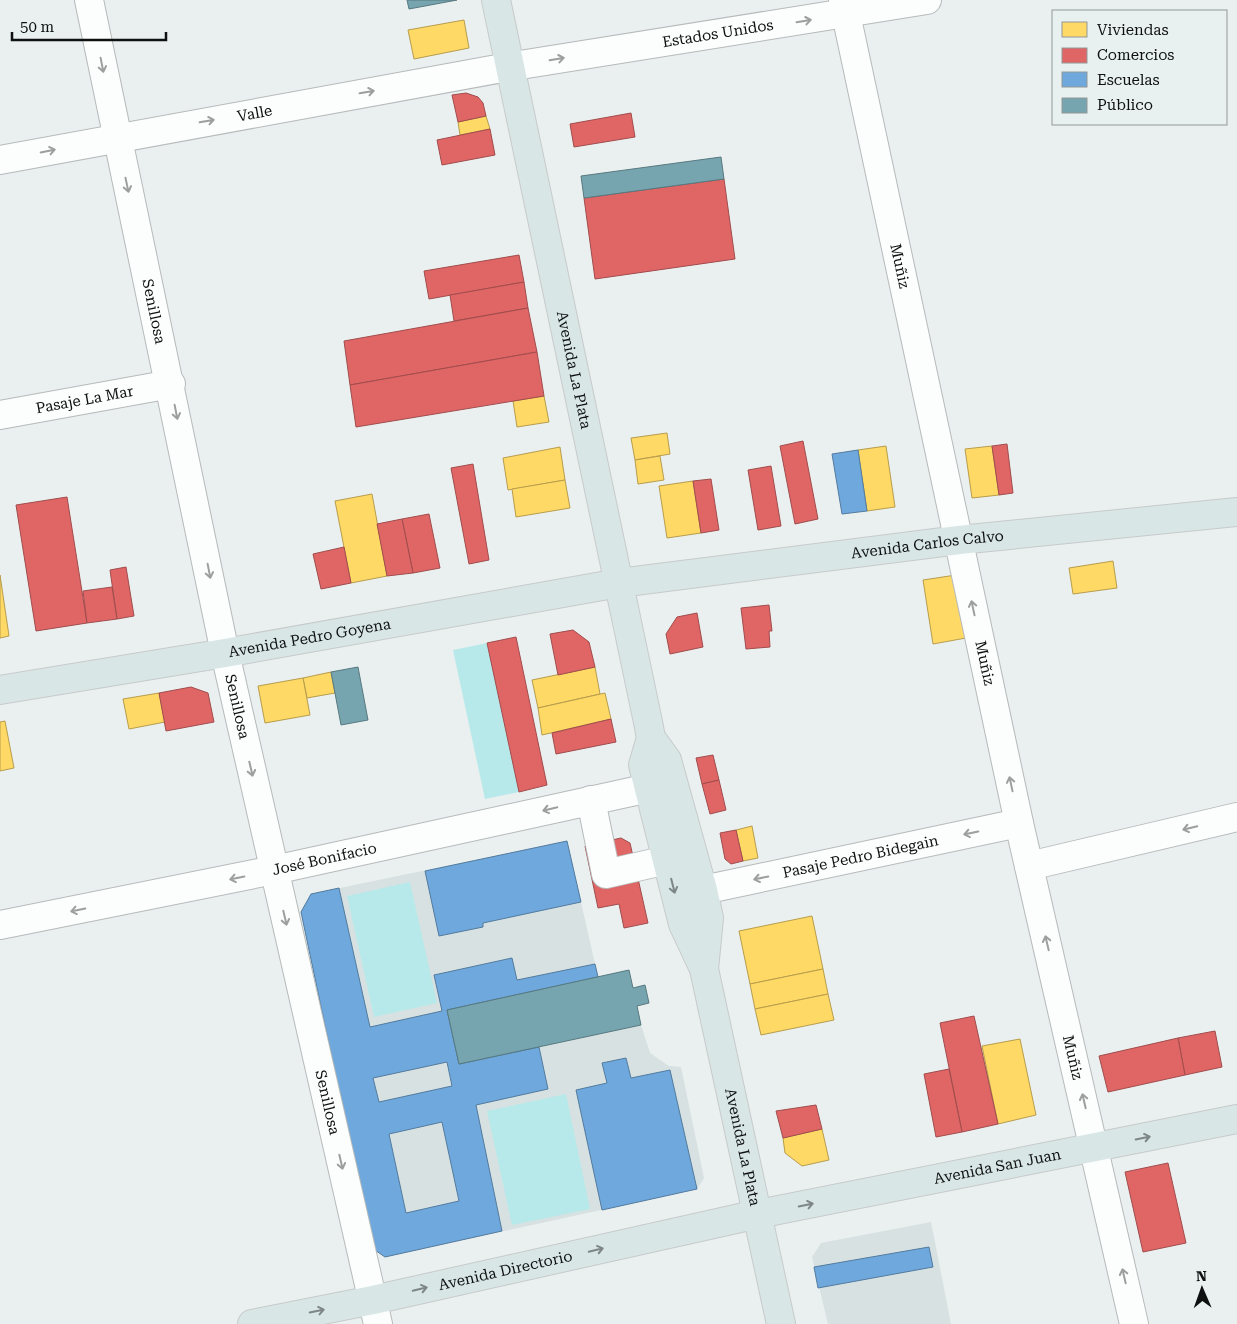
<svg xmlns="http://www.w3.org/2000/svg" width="1237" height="1324" font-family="'Roboto Serif',serif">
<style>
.built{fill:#d7e1e1}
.green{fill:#b8e9ea}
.homes{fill:#ffd966;stroke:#b79d4c}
.shops{fill:#e06666;stroke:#a14c4c}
.schools{fill:#6fa8dc;stroke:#527b9f;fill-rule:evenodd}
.public{fill:#76a5af;stroke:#577980}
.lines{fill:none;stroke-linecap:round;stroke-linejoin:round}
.minor-casing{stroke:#b6baba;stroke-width:30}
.major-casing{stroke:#c8caca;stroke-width:30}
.minor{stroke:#fcfdfd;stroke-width:28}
.major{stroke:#d8e6e6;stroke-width:28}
.oneway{stroke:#9d9f9f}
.oneway2{stroke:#7e8686}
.labels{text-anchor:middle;stroke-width:5;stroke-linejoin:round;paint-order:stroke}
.street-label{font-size:15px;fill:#0f1111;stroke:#e9f0f0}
</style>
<rect width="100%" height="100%" fill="#eaefef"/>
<!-- built -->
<g class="built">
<polygon points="567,841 598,977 641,1025 650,1053 669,1066 681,1067 704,1178 697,1189 385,1257 372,1248 301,912 311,894"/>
<polygon points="931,1222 951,1324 828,1324 812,1257 821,1243"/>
</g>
<!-- green -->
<g class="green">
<polygon points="487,643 519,792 485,799 453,650"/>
<polygon points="410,882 437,1003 374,1017 347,896"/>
<polygon points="566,1094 590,1209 512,1225 487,1111"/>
</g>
<!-- homes -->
<g class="homes">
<polygon points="464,20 469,48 414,59 408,30"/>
<polygon points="486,116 490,129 460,135 458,122"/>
<polygon points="544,396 549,422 517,427 513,401"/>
<polygon points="667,433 670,454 635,460 631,438"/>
<polygon points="886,446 895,507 867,511 858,450"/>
<polygon points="992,446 999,495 972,498 965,449"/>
<polygon points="560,447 565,480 508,490 503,458"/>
<polygon points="660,456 664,480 638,484 635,460"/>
<polygon points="565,480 570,508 516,517 512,489"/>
<polygon points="693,481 701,533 667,538 659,486"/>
<polygon points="372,494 387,576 351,583 335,501"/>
<polygon points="1113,561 1117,588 1073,594 1069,568"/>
<polygon points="0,575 9,636 0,638"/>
<polygon points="956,575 966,638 933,644 923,580"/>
<polygon points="595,667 600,694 538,708 532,680"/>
<polygon points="331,672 335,693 307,698 303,678"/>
<polygon points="303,678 310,715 265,723 258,686"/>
<polygon points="159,693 165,722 129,729 123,699"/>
<polygon points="605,693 611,719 542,735 538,708"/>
<polygon points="5,721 14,768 0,771 0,722"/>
<polygon points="752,826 758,858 743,861 736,830"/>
<polygon points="812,916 823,969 750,984 739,931"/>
<polygon points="823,969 828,994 755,1009 750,984"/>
<polygon points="828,994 834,1020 761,1035 755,1009"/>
<polygon points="1020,1039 1036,1115 998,1124 982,1046"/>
<polygon points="822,1129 829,1160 802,1166 785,1153 783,1138"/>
</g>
<!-- shops -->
<g class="shops">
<polygon points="466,93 478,97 483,103 486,116 458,122 452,95"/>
<polygon points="631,113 635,137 574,147 570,124"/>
<polygon points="490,129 495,155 442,165 437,140"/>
<polygon points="724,179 735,259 595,279 584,198"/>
<polygon points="519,255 524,282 429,299 424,271"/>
<polygon points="524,282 528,308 454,321 450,295"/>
<polygon points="528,308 537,352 350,385 344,341"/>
<polygon points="537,352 544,396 356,427 350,385"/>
<polygon points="803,441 818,519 795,524 780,446"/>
<polygon points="1007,444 1013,493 999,495 992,446"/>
<polygon points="473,464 489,560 469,564 451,468"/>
<polygon points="771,466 781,526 758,530 748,470"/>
<polygon points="711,479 719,530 701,533 693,481"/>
<polygon points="67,497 87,623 36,631 16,505"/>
<polygon points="429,514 440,568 413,573 402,519"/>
<polygon points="402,519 413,573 387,576 377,524"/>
<polygon points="344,547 351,583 321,589 313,554"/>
<polygon points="126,567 134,616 117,619 110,570"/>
<polygon points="112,587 117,619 87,623 83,591"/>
<polygon points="769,605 772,631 769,631 770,647 746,649 741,608"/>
<polygon points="697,613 703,647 670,654 666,634 677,617"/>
<polygon points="573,630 589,642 595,667 558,675 550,634"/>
<polygon points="516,637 547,785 519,792 487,643"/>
<polygon points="191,687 208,693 214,722 166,731 159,693"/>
<polygon points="611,719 616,742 556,754 552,733"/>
<polygon points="713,755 719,780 702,784 696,758"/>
<polygon points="719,780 726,810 710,814 702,784"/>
<polygon points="736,830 743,861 731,864 725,859 720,833"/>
<polygon points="621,838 630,843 648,923 624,928 619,904 598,908 585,846"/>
<polygon points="974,1016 998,1124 962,1132 940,1023"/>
<polygon points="1215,1031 1222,1067 1185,1075 1178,1038"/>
<polygon points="1178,1038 1185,1075 1108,1092 1099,1056"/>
<polygon points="949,1069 962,1132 936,1137 924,1074"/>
<polygon points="816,1105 822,1129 783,1138 776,1111"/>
<polygon points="1168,1163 1186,1243 1143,1252 1125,1172"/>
</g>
<!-- schools -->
<g class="schools">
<polygon points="858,450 867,511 842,514 832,454"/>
<polygon points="567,841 581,902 483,923 483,927 439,936 425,871"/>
<path d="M339,888L370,1027L442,1011L434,975L512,958L517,980L595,964L598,977L447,1010L459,1064L539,1047L548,1089L476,1105L502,1231L385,1257L372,1248L301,912L311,894ZM447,1062L452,1086L379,1102L373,1078ZM442,1122L459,1201L406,1213L389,1134Z"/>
<polygon points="626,1058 631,1078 670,1070 697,1189 602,1210 576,1090 607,1083 602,1063"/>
<polygon points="929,1247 933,1267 818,1288 814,1267"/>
</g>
<!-- public -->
<g class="public">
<polygon points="407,0 457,0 409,9"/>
<polygon points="721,157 724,179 584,198 581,176"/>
<polygon points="358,667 368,720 341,725 331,672"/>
<polygon points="629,970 633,988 645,985 649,1003 637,1006 641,1025 459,1064 447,1010"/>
</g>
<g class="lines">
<defs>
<g id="minor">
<path id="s1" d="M89,0L225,653L378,1324"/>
<path id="s2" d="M843,0L1019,823L1134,1324"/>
<path id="s3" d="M0,160L508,67L927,0"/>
<path id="s4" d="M0,415L171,384"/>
<polyline points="591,800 606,874 667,860"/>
<polyline points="1029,866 1237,817"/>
<path id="s5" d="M703,890L1019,823"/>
<path id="s6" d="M0,925L274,870L649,788"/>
</g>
<g id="major">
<path id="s7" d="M496,0L648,722L651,738L643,765L683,924L704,969L781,1324"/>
<path id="s8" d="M0,690L225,653L619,583L959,540L1237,512"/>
<polyline points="651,738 667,760 703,890 709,918 704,969"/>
<path id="s9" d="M252,1324L373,1300L758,1214L1237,1119"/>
</g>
</defs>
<!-- minor casing -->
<use href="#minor" class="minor-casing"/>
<!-- major casing -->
<use href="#major" class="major-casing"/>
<!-- minor -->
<use href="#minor" class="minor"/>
<!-- major -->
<use href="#major" class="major"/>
</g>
<!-- one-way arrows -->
<defs><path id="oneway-shaft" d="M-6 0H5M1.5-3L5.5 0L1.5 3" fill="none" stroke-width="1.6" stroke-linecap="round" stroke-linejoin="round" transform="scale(1.25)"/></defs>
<g class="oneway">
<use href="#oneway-shaft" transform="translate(804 21) rotate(-9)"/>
<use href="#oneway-shaft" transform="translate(557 59) rotate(-9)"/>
<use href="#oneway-shaft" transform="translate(102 65) rotate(79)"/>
<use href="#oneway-shaft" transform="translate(367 92) rotate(-10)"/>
<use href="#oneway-shaft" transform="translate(207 121) rotate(-10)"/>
<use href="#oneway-shaft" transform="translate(48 151) rotate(-11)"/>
<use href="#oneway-shaft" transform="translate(127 185) rotate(78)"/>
<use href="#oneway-shaft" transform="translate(176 412) rotate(79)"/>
<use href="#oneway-shaft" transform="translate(209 571) rotate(79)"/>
<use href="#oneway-shaft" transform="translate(973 608) rotate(-102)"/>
<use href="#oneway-shaft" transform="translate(251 769) rotate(77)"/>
<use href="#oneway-shaft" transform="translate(1011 784) rotate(-102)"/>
<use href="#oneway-shaft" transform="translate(550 809) rotate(167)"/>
<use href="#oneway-shaft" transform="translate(1190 828) rotate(167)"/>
<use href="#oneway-shaft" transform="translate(971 833) rotate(168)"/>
<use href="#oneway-shaft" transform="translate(237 878) rotate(169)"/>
<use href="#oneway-shaft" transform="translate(761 878) rotate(168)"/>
<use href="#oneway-shaft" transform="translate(78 910) rotate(169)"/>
<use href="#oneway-shaft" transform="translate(285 918) rotate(77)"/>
<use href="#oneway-shaft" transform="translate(1047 943) rotate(-103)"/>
<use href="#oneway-shaft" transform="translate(1084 1101) rotate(-103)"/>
<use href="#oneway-shaft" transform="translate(341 1162) rotate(77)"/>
<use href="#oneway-shaft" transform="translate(1124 1276) rotate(-103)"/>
</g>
<g class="oneway2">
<use href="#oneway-shaft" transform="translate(673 886) rotate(76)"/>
<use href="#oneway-shaft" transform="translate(1143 1138) rotate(-12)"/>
<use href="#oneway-shaft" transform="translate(806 1205) rotate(-11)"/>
<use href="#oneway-shaft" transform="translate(596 1250) rotate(-13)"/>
<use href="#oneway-shaft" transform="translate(420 1289) rotate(-13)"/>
<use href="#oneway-shaft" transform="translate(317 1311) rotate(-11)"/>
</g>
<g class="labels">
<!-- street labels -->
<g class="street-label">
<text dy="5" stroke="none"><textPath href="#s3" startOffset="729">Estados Unidos</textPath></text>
<text dy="5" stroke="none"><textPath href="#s3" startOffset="259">Valle</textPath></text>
<text dy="5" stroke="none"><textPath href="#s2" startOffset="272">Muñiz</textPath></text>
<text dy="5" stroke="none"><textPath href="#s1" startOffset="318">Senillosa</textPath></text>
<text dy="5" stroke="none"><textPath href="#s7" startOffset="378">Avenida La Plata</textPath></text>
<text dy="5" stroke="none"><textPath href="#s4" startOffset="86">Pasaje La Mar</textPath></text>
<text dy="5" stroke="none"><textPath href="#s8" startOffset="939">Avenida Carlos Calvo</textPath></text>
<text dy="5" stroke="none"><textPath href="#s8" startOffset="314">Avenida Pedro Goyena</textPath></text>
<text dy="5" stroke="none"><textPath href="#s2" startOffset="678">Muñiz</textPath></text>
<text dy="5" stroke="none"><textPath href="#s1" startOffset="722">Senillosa</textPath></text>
<text dy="5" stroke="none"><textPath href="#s5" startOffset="161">Pasaje Pedro Bidegain</textPath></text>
<text dy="5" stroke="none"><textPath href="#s6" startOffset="331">José Bonifacio</textPath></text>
<text dy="5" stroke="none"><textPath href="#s2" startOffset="1082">Muñiz</textPath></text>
<text dy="5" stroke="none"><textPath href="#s1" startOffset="1128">Senillosa</textPath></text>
<text dy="5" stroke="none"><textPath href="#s7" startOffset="1178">Avenida La Plata</textPath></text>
<text dy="5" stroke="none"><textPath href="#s9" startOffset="762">Avenida San Juan</textPath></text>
<text dy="5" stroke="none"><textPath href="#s9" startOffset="259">Avenida Directorio</textPath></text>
</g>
</g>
<!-- legend -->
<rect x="1052" y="10" width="175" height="115" fill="#e9f0f0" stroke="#929797"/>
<rect x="1062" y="22" width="25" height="15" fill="#ffd966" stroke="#929797"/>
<text x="1097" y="35" font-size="15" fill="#0f1111">Viviendas</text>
<rect x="1062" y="48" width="25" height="15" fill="#e06666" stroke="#929797"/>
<text x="1097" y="60" font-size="15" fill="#0f1111">Comercios</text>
<rect x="1062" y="72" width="25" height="15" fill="#6fa8dc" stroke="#929797"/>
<text x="1097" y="85" font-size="15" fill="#0f1111">Escuelas</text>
<rect x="1062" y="98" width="25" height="15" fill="#76a5af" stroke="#929797"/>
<text x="1097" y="110" font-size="15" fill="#0f1111">Público</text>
<!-- north arrow -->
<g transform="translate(1202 1289) rotate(358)" stroke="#e9f0f0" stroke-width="4" paint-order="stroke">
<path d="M0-4L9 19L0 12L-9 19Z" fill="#0f1111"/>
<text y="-8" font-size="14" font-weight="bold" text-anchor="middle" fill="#0f1111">N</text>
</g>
<!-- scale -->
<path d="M12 32v8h154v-8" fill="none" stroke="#0f1111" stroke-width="2.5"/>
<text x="20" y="32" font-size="15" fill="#0f1111" stroke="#e9f0f0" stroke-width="4" paint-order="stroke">50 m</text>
</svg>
